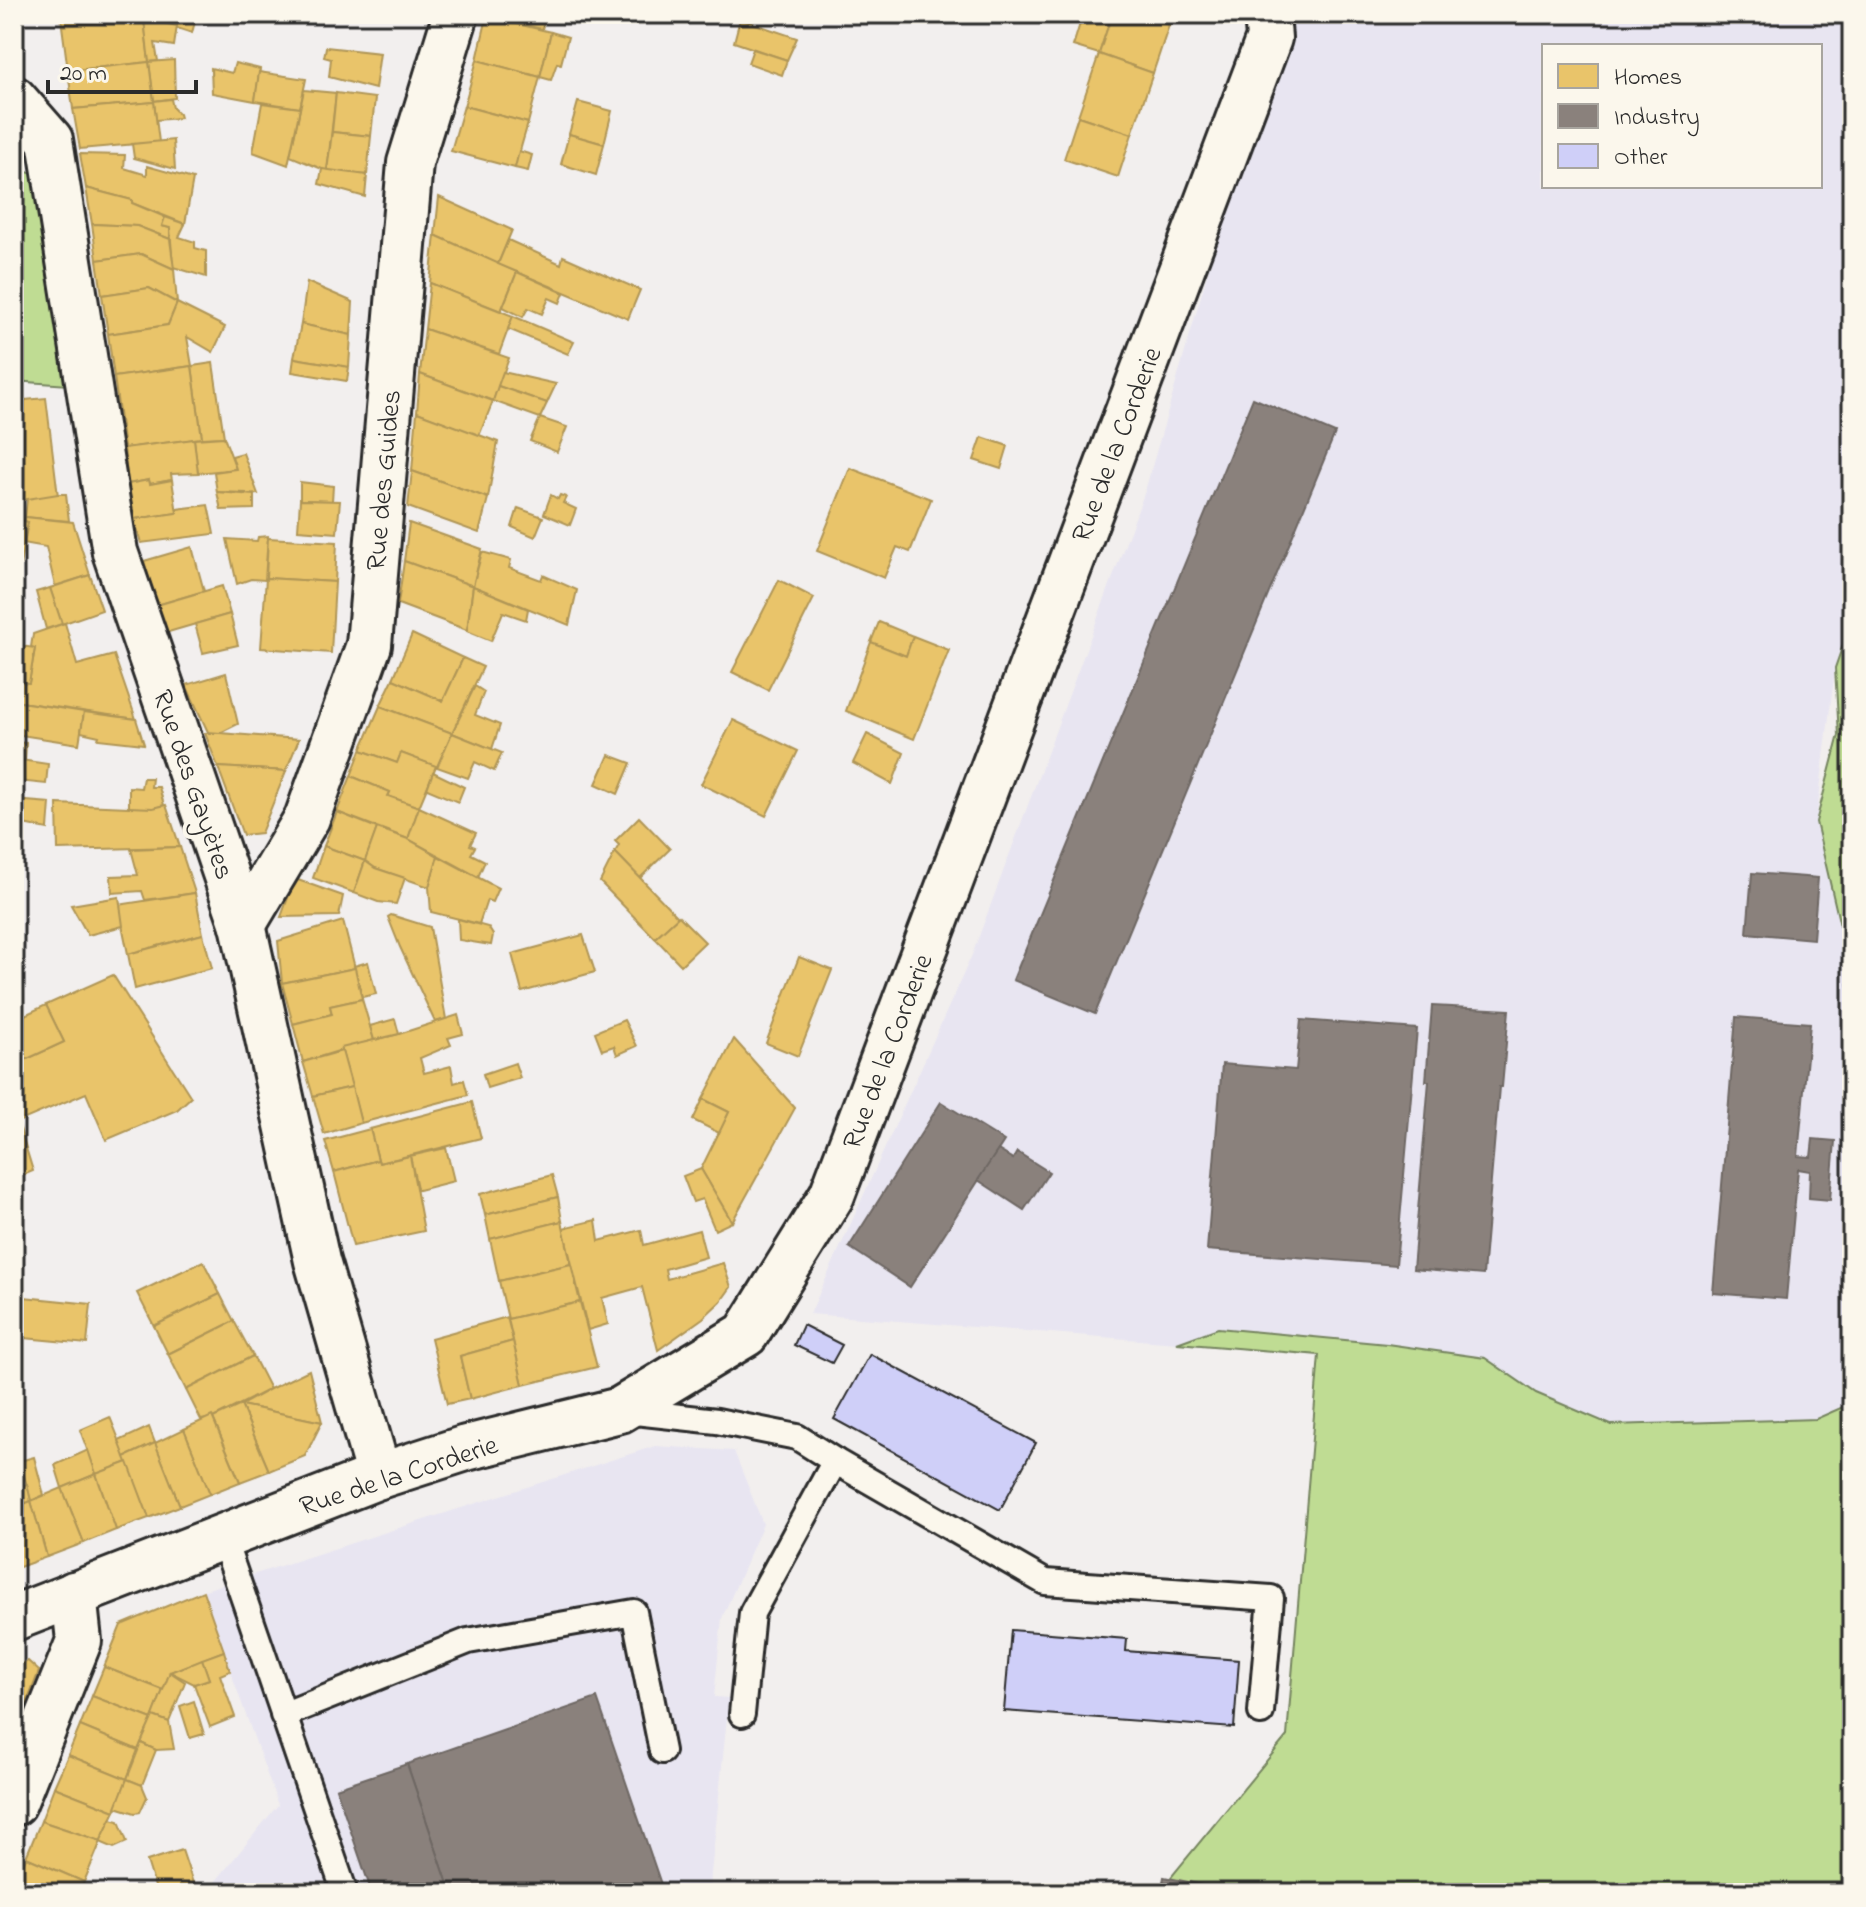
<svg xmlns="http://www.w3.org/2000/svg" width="1866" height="1907" font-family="'Indie Flower',sans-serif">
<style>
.built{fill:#e8e5f1;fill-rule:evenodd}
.green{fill:#bfdc93;stroke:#75845f;stroke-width:2}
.homes{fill:#e9c46a;stroke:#b09657;stroke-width:2}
.industry{fill:#8a817c;stroke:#6e6764;stroke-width:2}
.building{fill:#cfcff8;stroke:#2b2b2b;stroke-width:2}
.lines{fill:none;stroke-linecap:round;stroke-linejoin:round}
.service-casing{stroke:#2b2b2b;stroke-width:30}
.minor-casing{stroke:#2b2b2b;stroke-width:50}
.service{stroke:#fbf7ec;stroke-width:24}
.minor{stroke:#fbf7ec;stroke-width:44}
.labels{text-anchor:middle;stroke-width:8;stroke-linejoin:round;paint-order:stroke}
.street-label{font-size:28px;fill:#2b2b2b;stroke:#fbf7ec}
</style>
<rect width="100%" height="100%" fill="#f2efee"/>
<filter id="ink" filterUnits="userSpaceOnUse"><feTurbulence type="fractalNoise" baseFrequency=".0125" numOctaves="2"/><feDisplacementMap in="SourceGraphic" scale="16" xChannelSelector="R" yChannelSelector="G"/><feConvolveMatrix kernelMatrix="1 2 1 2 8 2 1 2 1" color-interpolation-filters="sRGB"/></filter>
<g filter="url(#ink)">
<!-- built -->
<g class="built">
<path d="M1282,14H1852V619L1835,668L1816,822L1844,943L1852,1014V1403L1817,1419L1610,1425L1536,1393L1485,1358L1218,1328L1177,1343L810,1314L972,955L1145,491ZM1544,46H1820V186H1544Z"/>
<polygon points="655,1446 734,1451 763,1524 722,1618 714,1697 729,1698 709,1893 206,1893 278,1805 202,1591"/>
</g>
<!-- green -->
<g class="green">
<polygon points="14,168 43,177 68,385 14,381"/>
<polygon points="1852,619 1852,1014 1844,943 1816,822 1839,735 1835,668"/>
<polygon points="1218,1328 1387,1344 1485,1358 1536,1393 1611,1425 1816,1419 1852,1403 1852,1893 1219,1893 1167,1882 1287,1736 1319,1355 1177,1343"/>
</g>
<!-- homes -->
<g class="homes">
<polygon points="61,14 144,14 144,19 62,26"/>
<polygon points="144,14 177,14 177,26 144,19"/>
<polygon points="177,14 197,14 192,33 177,28"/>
<polygon points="488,14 546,14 542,29 487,17"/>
<polygon points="1083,14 1112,14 1099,54 1073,46"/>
<polygon points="1112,14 1137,14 1169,25 1153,73 1099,54"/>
<polygon points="1137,14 1173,14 1169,25"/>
<polygon points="487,17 551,32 540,77 477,60"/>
<polygon points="144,19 149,62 68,71 62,26"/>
<polygon points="144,19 177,26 174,46 155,43 158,61 149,62"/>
<polygon points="740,19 797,38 787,60 734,42"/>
<polygon points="551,32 568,37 561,64 557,63 551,80 540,77"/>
<polygon points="326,47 380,53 375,89 329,77 331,59 324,57"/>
<polygon points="753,49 787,60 782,75 748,63"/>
<polygon points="1099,54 1153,73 1132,134 1078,116"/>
<polygon points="174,60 175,98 154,101 149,62"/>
<polygon points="477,60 540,77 528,123 464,106"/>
<polygon points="149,62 154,102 73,109 68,71"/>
<polygon points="235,63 260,69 255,101 212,93 211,68 232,73"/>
<polygon points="259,72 306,79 300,108 255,101"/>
<polygon points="304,90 336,93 327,171 290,156"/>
<polygon points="336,93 375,98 371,136 332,132"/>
<polygon points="171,99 173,108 179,114 180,118 156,120 154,101"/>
<polygon points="154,102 159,142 80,149 73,109"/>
<polygon points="578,102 612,111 604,144 569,134"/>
<polygon points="262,103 300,108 288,165 253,152"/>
<polygon points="464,106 528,123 515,168 451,151"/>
<polygon points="1078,116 1132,134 1118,177 1064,159"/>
<polygon points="332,132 371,136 367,175 327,171"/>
<polygon points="569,134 604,144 596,175 561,164"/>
<polygon points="173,140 175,169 134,158 132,144"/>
<polygon points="519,151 532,155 528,171 515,168"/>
<polygon points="80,154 125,155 124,168 147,175 147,166 193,179 185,224 132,203 132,200 86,188"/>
<polygon points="322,169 367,175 365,197 319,184"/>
<polygon points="86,188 132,200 132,203 165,217 162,226 170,228 170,239 137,226 92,224"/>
<polygon points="439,197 512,230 498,264 435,235"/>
<polygon points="165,217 185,224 179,237 195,242 195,248 206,251 206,277 173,267 170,228 162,226"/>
<polygon points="92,224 137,226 170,239 174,269 141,254 97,260"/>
<polygon points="435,235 517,272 501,311 430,283"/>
<polygon points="508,240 561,264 563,256 640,290 628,319 498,264"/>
<polygon points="141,254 174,269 177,303 149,288 102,295 97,260"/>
<polygon points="517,272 564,293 560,303 549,298 542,314 528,308 523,317 503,307"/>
<polygon points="307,282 353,302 351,335 301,324"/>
<polygon points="430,283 513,316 499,354 425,329"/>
<polygon points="149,288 177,303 168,325 108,334 102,295"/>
<polygon points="177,303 225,327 213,352 187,337 192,366 114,377 108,334 168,325"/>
<polygon points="513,316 574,342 568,354 508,329"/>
<polygon points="301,324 351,335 349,367 294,358"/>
<polygon points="425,329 509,358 493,401 420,374"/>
<polygon points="294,358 349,367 347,381 292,372"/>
<polygon points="213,363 224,437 202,438 192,366"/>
<polygon points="192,366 202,438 124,448 114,377"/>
<polygon points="503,372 556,384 547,403 498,386"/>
<polygon points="420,374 493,401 479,436 417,412"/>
<polygon points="498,386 547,403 540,418 493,401"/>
<polygon points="46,398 58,496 14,501 14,401"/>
<polygon points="417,412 498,442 488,498 412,471"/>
<polygon points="540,418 567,427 557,452 530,441"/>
<polygon points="224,437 236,469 198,473 194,439"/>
<polygon points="982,437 1008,446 1001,469 974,460"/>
<polygon points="194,439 198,473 171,474 172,480 150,484 149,480 128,484 124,448"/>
<polygon points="243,453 258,494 246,495 246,493 217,492 214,472 236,469 232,456"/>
<polygon points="850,468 931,499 910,552 897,547 884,578 817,551"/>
<polygon points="412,471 488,498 479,533 408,507"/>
<polygon points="149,480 150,484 172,480 177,513 134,519 128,484"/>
<polygon points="300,482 333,486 332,501 300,500"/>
<polygon points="217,492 254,495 254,509 221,510"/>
<polygon points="58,494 66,494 69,521 25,517 27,499"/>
<polygon points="551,495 558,499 560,495 566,497 563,503 576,509 570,525 544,514"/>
<polygon points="300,500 340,501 337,533 298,530"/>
<polygon points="208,505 214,534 141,543 134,519 177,513 177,509"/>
<polygon points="518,508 543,517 535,537 512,527"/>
<polygon points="25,517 73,522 90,575 55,586 46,547 23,543 28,522 24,521"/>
<polygon points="14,519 28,522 19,571 14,570"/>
<polygon points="409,523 482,549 473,586 404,561"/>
<polygon points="268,536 265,580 251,579 237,584 227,539 257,541 258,537"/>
<polygon points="268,538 337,542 335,582 266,578"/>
<polygon points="192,547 204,591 157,605 144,561"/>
<polygon points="482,552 511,560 509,568 541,580 543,575 577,590 569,625 473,586"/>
<polygon points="404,561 473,586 467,630 398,604"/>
<polygon points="90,575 102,610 62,624 50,588"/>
<polygon points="266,578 335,582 331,653 261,648"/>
<polygon points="779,580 814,598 768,690 732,672"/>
<polygon points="222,586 230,614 165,633 157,605"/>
<polygon points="473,586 528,609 526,620 503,612 491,641 467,631"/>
<polygon points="50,588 62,624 46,629 36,592"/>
<polygon points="230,614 238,645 203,653 195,624"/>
<polygon points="879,622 913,636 906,656 871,642"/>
<polygon points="65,623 77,665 114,655 136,719 14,701 14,681 29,683 35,648 31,647 33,634"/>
<polygon points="412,634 463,658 443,701 393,679"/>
<polygon points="913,636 949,650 914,739 846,711 871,642 906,656"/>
<polygon points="14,645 35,648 29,683 14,681"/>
<polygon points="463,658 483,667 452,733 380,706 393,679 443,701"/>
<polygon points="226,673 238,724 220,733 208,732 186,685"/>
<polygon points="475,686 484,692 475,715 500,725 492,749 452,733"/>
<polygon points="14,701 84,712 79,744 14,734"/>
<polygon points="380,706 452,733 437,767 401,753 397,763 361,750"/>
<polygon points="84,712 136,719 144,744 98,739 99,736 81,732"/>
<polygon points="733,720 798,751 766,816 701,784"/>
<polygon points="205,733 220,733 299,739 286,771 218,767"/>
<polygon points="452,733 502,753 494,771 475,762 468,778 437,767"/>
<polygon points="867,734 904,753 892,784 853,763"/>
<polygon points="14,742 26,743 25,761 14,759"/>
<polygon points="361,750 397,763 401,753 436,766 419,807 388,796 390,792 351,776"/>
<polygon points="609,755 631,763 618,794 596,784"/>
<polygon points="14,759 48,764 46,784 18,781 14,799"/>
<polygon points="218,767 286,771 261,833 243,835"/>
<polygon points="433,772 464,787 458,802 427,789"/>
<polygon points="351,776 390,792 388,796 419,807 408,839 337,812"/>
<polygon points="143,778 152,778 151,787 159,787 164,805 153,808 129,808 129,787 141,788"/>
<polygon points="14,800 50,803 48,829 23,824 23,832 14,831"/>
<polygon points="57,804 153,808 166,805 180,847 58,850"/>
<polygon points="419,807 476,833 470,845 475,847 471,854 485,861 478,877 408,839"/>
<polygon points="337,812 377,828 365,861 324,846"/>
<polygon points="639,817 670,849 640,878 615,852 619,845 615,841"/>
<polygon points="377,828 408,839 438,856 429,887 375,868 365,861"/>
<polygon points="324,846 365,861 354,893 313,878"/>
<polygon points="180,847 195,893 145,900 142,891 112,893 111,876 138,875 131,849"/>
<polygon points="615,852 678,917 655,938 600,882"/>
<polygon points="438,856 498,888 492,902 487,900 479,924 431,912 429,887"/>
<polygon points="365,861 375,868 405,878 396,904 378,902 354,893"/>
<polygon points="295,879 343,896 339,916 281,917"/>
<polygon points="195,893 203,934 128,954 118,905"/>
<polygon points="119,897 123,926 88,935 71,905"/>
<polygon points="391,915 430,927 446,1019 435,1022 400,947 388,917"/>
<polygon points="679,916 705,942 681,965 655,938"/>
<polygon points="458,919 488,927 493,935 491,945 459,940"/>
<polygon points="343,921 355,968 282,983 278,941"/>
<polygon points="203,934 212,968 135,989 128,954"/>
<polygon points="583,935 595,972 522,992 512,954"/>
<polygon points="799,957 832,970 798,1056 766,1043"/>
<polygon points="368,962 376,994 362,997 354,966"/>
<polygon points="355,968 362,999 330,1006 332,1014 293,1024 282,983"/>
<polygon points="113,975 191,1097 177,1110 106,1140 86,1093 18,1122 14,1120 14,1065 64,1042 46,1005"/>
<polygon points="362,999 374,1040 303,1062 293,1024 332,1014 330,1006"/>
<polygon points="46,1005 64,1042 14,1065 14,1020"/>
<polygon points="458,1015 463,1034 448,1038 451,1045 420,1058 424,1073 451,1066 454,1083 464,1080 468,1095 361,1123 341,1048 399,1034"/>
<polygon points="395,1019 399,1034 374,1040 370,1026"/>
<polygon points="624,1020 637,1046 617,1055 614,1046 602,1050 595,1032"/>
<polygon points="734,1039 795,1108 732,1222 701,1169 729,1112 703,1099"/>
<polygon points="342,1051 352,1087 313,1096 303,1062"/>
<polygon points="515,1063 520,1078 487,1088 483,1074"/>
<polygon points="352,1087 361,1123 324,1134 313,1096"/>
<polygon points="703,1099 729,1112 719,1133 693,1120"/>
<polygon points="472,1102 481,1138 379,1163 370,1129"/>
<polygon points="14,1120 18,1122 33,1171 14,1179"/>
<polygon points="370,1129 378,1160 334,1172 325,1141"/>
<polygon points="446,1148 454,1181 415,1191 417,1188 410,1156"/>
<polygon points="410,1156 424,1231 353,1246 334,1172 378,1160 379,1163"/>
<polygon points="701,1169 732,1222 715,1230 702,1199 693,1202 683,1176"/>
<polygon points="552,1175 558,1197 485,1215 480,1194"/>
<polygon points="558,1197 562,1221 490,1239 485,1215"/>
<polygon points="596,1220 599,1241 641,1230 644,1245 699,1230 706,1257 665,1269 667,1279 723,1263 731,1287 721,1301 703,1318 658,1350 642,1287 602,1298 608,1324 588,1330 563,1228"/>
<polygon points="562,1221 571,1264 499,1281 490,1239"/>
<polygon points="203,1261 220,1294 154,1326 137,1293"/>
<polygon points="571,1264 580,1302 508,1319 499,1281"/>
<polygon points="220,1294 234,1321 168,1354 154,1326"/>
<polygon points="14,1296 91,1304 87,1344 14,1337"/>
<polygon points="580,1302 597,1367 523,1385 508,1319"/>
<polygon points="507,1317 513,1341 460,1356 470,1399 447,1404 431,1338"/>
<polygon points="234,1321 253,1356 186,1390 168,1354"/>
<polygon points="513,1341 523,1385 470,1399 460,1356"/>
<polygon points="253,1356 270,1389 213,1418 201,1420 186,1390"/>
<polygon points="309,1370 322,1422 241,1405 270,1389"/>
<polygon points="241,1405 322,1422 305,1456 269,1471"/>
<polygon points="241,1405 269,1471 240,1482 213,1418"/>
<polygon points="212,1416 240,1482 210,1494 184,1429"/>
<polygon points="110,1417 128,1462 96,1474 80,1430"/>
<polygon points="149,1427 155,1443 125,1457 119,1441"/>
<polygon points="184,1429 210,1494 180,1506 155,1443"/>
<polygon points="155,1443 180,1506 149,1518 125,1457"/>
<polygon points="88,1450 96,1474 62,1488 55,1465"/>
<polygon points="34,1457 44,1495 31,1501 20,1461"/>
<polygon points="128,1462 149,1518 116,1530 96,1474"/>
<polygon points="96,1474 116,1530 84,1543 62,1488"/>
<polygon points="27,1484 31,1501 14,1508 14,1488"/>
<polygon points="62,1488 84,1543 47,1557 31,1501"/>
<polygon points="31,1501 47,1557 14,1569 14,1508"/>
<polygon points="203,1591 224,1651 170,1672 163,1690 104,1667 121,1625"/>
<polygon points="224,1651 230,1671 220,1675 235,1717 210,1727 194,1684 209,1679 202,1659"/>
<polygon points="202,1659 209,1679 194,1684 170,1672"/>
<polygon points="28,1661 39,1671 14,1736 14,1667"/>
<polygon points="104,1667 163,1690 152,1719 92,1696"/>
<polygon points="170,1672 185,1682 169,1722 153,1716"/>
<polygon points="92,1696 152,1719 138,1750 80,1726"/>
<polygon points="194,1701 204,1734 190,1738 180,1706"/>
<polygon points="153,1716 169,1722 174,1749 156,1750 141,1743"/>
<polygon points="80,1726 138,1750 127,1779 68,1755"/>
<polygon points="141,1743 156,1750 142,1785 127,1779"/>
<polygon points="68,1755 127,1779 115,1811 54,1787"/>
<polygon points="127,1779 142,1785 147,1797 140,1812 135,1813 116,1807"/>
<polygon points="54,1787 115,1811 101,1841 41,1821"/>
<polygon points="111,1819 119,1821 127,1842 114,1848 100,1842"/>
<polygon points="41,1821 101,1841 84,1882 26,1857"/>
<polygon points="182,1850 194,1886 173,1893 157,1893 147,1861"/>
<polygon points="26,1857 84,1882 79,1893 14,1893 14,1885"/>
</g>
<!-- industry -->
<g class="industry">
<polygon points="1253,398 1335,433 1095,1014 1013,980"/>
<polygon points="1752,873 1818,878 1813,939 1747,933"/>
<polygon points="1432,1006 1509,1010 1502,1087 1499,1087 1483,1275 1413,1269 1429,1081 1426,1081"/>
<polygon points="1736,1017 1810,1023 1798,1156 1811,1157 1813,1139 1835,1141 1830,1200 1809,1198 1810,1171 1798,1169 1786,1299 1713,1293"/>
<polygon points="1301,1020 1417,1029 1396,1265 1207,1250 1222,1064 1296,1070"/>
<polygon points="941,1102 1004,1141 910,1287 849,1247"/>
<polygon points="998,1150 1013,1159 1017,1152 1049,1172 1024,1210 978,1180"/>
<polygon points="597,1698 664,1893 451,1893 407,1764"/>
<polygon points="407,1764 451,1893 372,1893 336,1788"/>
<polygon points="1164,1877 1241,1893 1161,1893"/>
</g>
<!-- building -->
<g class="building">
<polygon points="803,1325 842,1345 832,1363 794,1345"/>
<polygon points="870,1354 1036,1443 1000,1510 834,1419"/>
<polygon points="1011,1630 1127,1639 1126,1651 1239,1660 1234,1728 1004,1711"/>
</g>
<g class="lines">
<defs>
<g id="service">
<polyline points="626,1411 717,1421 797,1437 835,1461 752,1613 742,1714"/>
<polyline points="835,1461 1045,1582 1271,1598 1261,1712"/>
<polyline points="222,1535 345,1893"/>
<polyline points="283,1715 468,1641 634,1612 662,1751"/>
</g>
<g id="minor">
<polyline points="14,99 50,140 115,552 243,925 317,1261 379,1476"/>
<polyline points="243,925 307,818 369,645 410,163 456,14"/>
<polyline points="14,1618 379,1476 466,1448 620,1410 746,1334 832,1195 1269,38 1267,14"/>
<polyline points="14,1803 79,1641 74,1594"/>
</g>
</defs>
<!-- service casing -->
<use href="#service" class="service-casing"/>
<!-- minor casing -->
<use href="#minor" class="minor-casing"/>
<!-- service -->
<use href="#service" class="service"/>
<!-- minor -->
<use href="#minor" class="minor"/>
</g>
</g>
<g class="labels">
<!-- street labels -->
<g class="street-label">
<text transform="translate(1115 444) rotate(-69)" y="10">Rue de la Corderie</text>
<text transform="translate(382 480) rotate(-85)" y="10">Rue des Guides</text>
<text transform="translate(195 784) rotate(71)" y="10">Rue des Gayètes</text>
<text transform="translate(886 1051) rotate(-69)" y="10">Rue de la Corderie</text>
<text transform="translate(398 1474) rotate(-18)" y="10">Rue de la Corderie</text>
</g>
</g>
<!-- margin -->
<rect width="1866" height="1907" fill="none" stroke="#fbf7ec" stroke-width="48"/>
<rect x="24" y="24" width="1818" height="1859" fill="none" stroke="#2b2b2b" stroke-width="3" filter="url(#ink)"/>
<!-- legend -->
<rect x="1542" y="44" width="280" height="144" fill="#fbf7ec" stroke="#a8a59f" stroke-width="2"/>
<rect x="1558" y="64" width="40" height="24" fill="#e9c46a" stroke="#a8a59f" stroke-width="2"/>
<text x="1614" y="84" font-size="24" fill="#2b2b2b">Homes</text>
<rect x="1558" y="104" width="40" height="24" fill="#8a817c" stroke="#a8a59f" stroke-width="2"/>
<text x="1614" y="124" font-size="24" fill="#2b2b2b">Industry</text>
<rect x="1558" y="144" width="40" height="24" fill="#cfcff8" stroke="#a8a59f" stroke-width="2"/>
<text x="1614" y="164" font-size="24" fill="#2b2b2b">Other</text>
<!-- scale -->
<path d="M48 80v12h148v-12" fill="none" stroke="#2b2b2b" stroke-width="4"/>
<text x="60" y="80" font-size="24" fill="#2b2b2b" stroke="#fbf7ec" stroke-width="6" paint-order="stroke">20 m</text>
</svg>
